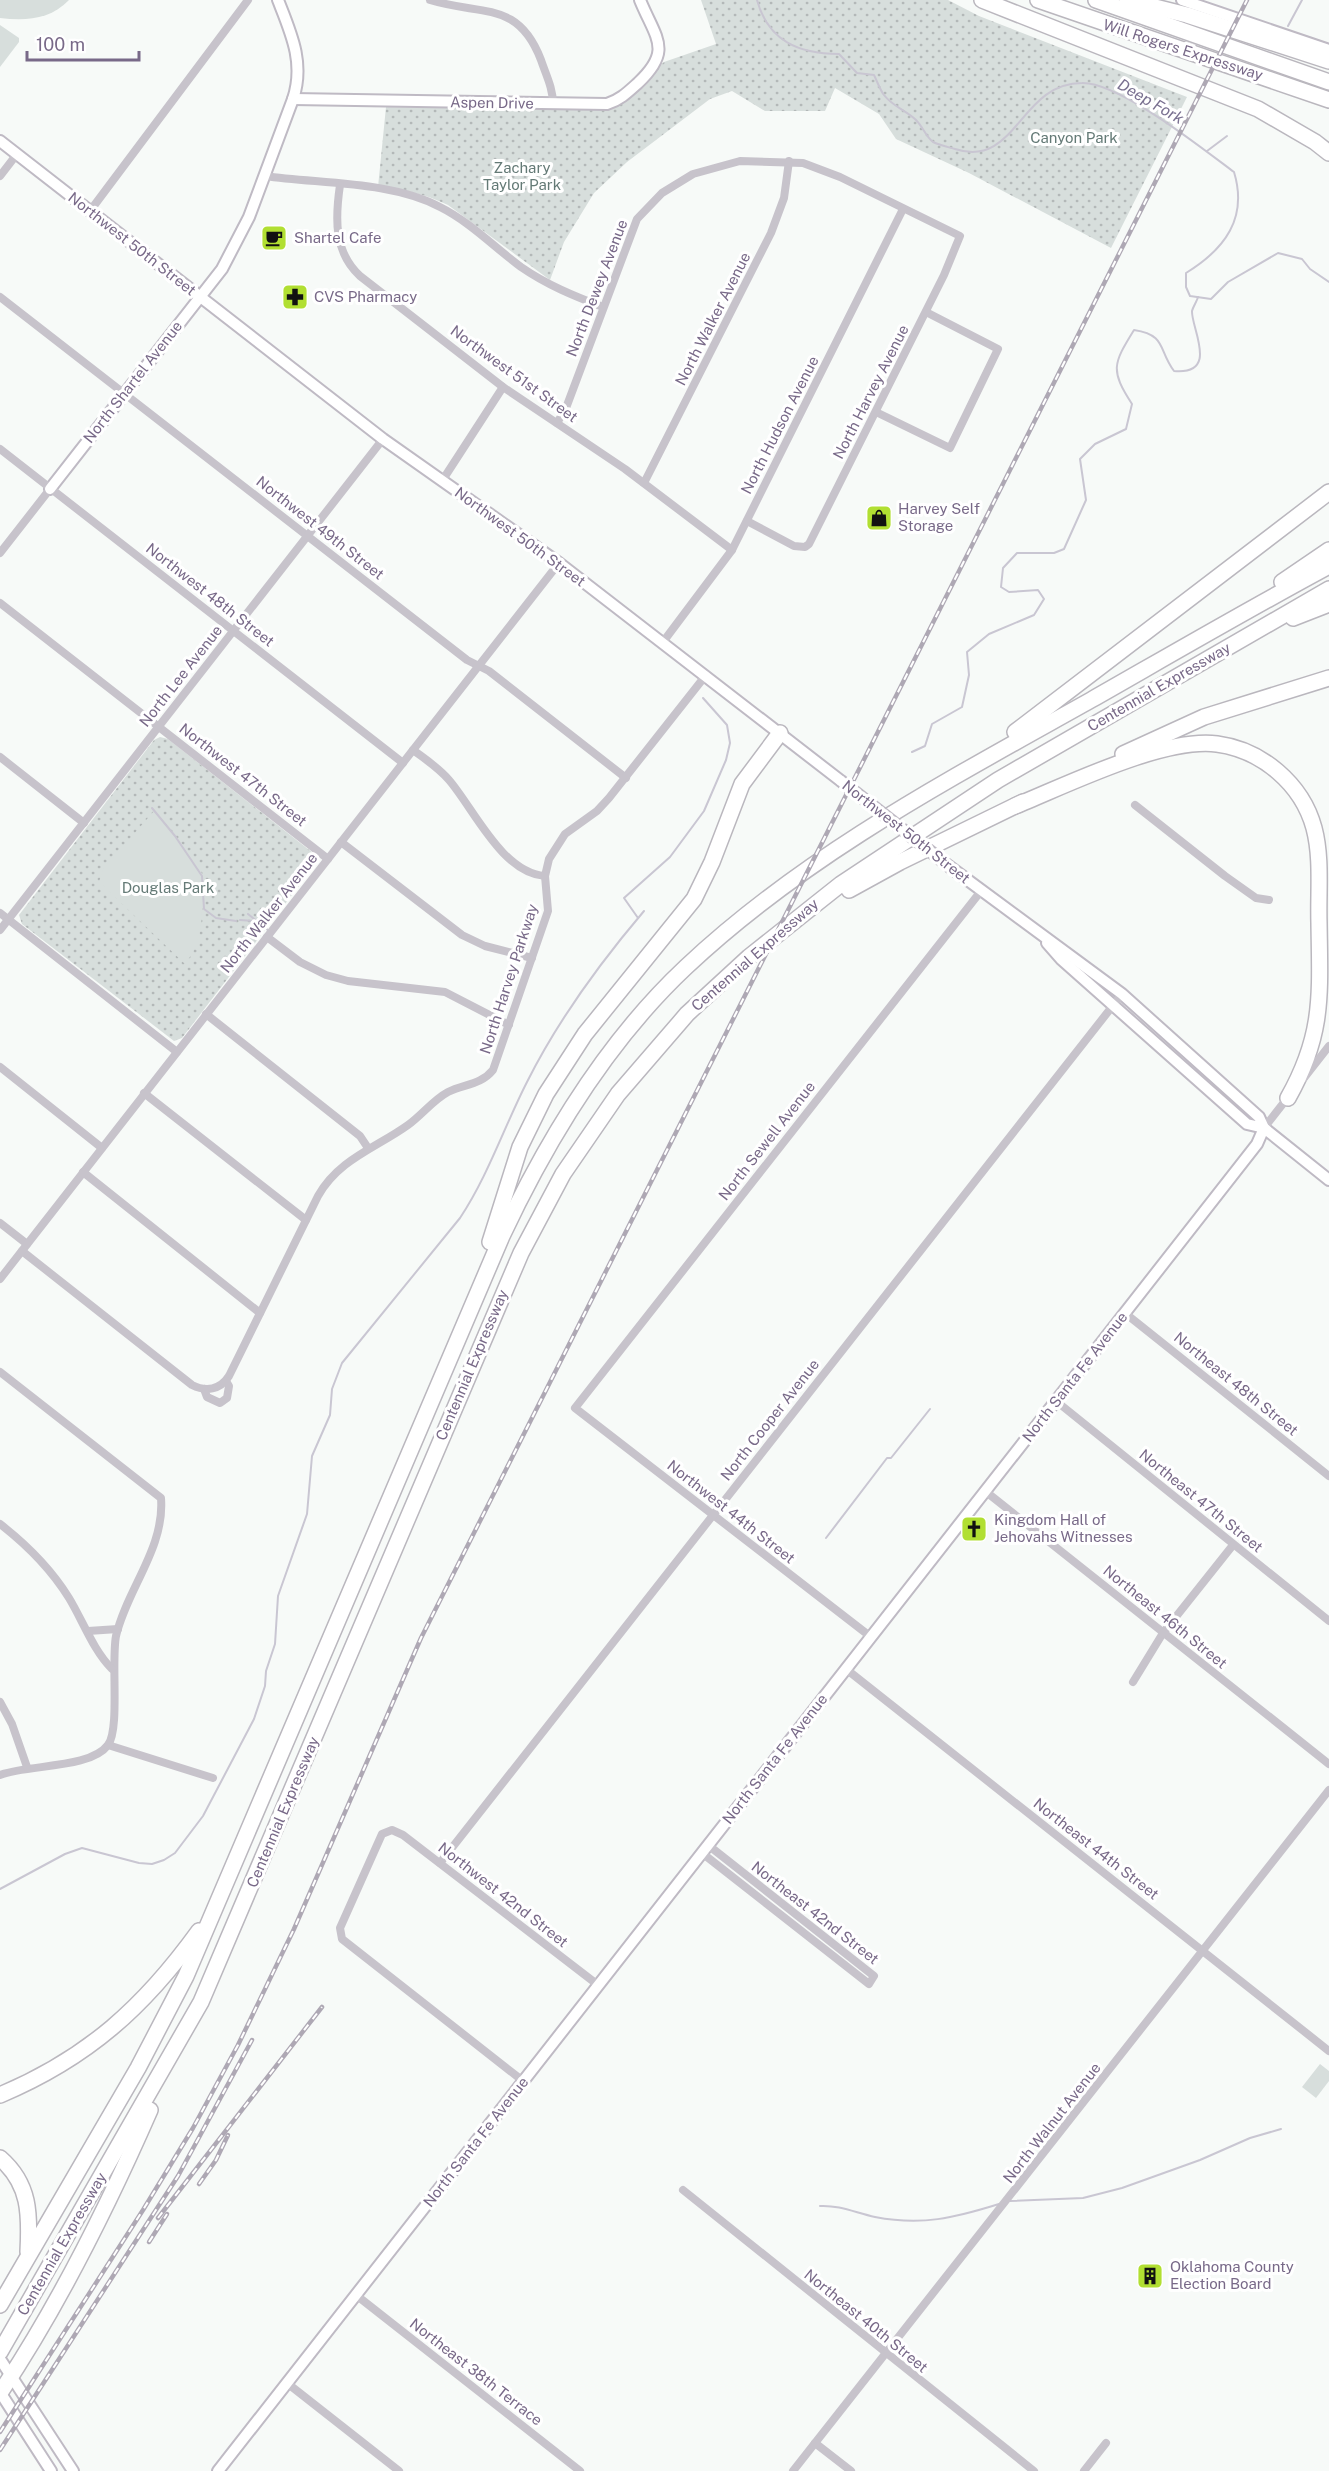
<svg xmlns="http://www.w3.org/2000/svg" width="1329" height="2471" font-family="'Public Sans',sans-serif">
<style>
.park{fill:url(#park-dots)}
.pitch{fill:#d7dedc}
.lines{fill:none;stroke-linecap:round;stroke-linejoin:round}
.stream{stroke:#c9c6d2;stroke-width:2}
.secondary-casing{stroke:#bfbac4;stroke-width:14}
.highway-casing{stroke:#bab7be;stroke-width:18}
.street{stroke:#c7c3cb;stroke-width:8}
.secondary{stroke:#fff;stroke-width:10}
.highway{stroke:#fff;stroke-width:15}
.rail-casing{stroke:#aea8b4;stroke-width:4.5}
.rail{stroke:#fff;stroke-width:2;stroke-dasharray:7;stroke-linecap:butt}
.secondary-bridge-casing{stroke:#bfbac4;stroke-width:14;stroke-linecap:butt}
.secondary-bridge{stroke:#fff;stroke-width:10}
.labels{text-anchor:middle;stroke-width:6;stroke-linejoin:round;paint-order:stroke}
.street-label{font-size:15px;fill:#786988;stroke:#fff}
.park-label{font-size:15px;fill:#647a76;stroke:#fff}
.poi-label{font-size:15px;fill:#786988;stroke:#fff;text-anchor:start}
.water-label{font-size:16px;font-style:italic;fill:#797090;stroke:#fff}
</style>
<defs>
<pattern id="park-dots" width="8" height="8" patternUnits="userSpaceOnUse" patternTransform="scale(1.5)"><rect width="8" height="8" fill="#d7dedc"/><path d="M2 2h.1M6 6h.1" fill="none" stroke="#b3b8b8" stroke-width="1.8" stroke-linecap="round"/></pattern>
</defs>
<rect width="100%" height="100%" fill="#f7faf8"/>
<!-- park -->
<g class="park">
<path d="M701,0H948L979,16L1187,97L1111,248L969,173L896,139L879,114L835,88L825,111H765L732,91L710,99L627,162L594,193L564,242L550,280L448,205C425,194 403,189 378,187L386,107L601,110L615,107L664,62L716,44Z"/>
<polygon points="160,737 168,739 313,853 318,861 182,1038 174,1041 22,924 19,915 154,740"/>
</g>
<!-- pitch -->
<g class="pitch">
<path d="M0,0H69C50,20 25,21 0,18Z"/>
<polygon points="0,25 19,38 19,42 0,67"/>
<path d="M154,811C167,827 204,864 205,884C205,893 202,903 202,912C201,933 198,947 185,964L99,882L103,869Z"/>
<polygon points="1320,2064 1329,2071 1329,2081 1316,2098 1302,2087"/>
</g>
<g class="lines">
<!-- stream -->
<g class="stream">
<path d="M757,0C768,41 799,54 839,54L857,73L874,75C877,81 880,90 884,95C892,106 907,111 916,120C923,127 926,137 933,142C939,145 948,147 955,149C1017,169 1019,83 1082,83C1119,82 1203,149 1234,172C1248,218 1225,249 1186,273V287L1190,296L1211,299L1228,282L1278,253L1302,259L1310,269L1329,282"/>
<polyline points="1288,26 1302,0"/>
<polyline points="1207,151 1227,136"/>
<path d="M912,752L925,746L932,724L962,707L969,675L967,652L989,634L1034,615L1044,599L1038,590L1009,592L1001,587L1003,568L1017,553H1054L1064,549L1086,500L1080,459L1095,444L1126,429L1132,404C1110,370 1113,364 1134,330C1167,335 1158,350 1174,371C1220,375 1191,328 1192,311C1193,307 1197,301 1198,297"/>
<polyline points="152,808 175,836 202,876 204,909 216,918 236,921"/>
<polyline points="248,914 269,931"/>
<polyline points="638,918 624,898 670,857 704,811 726,760 730,743 727,725 703,698"/>
<polyline points="240,920 254,921"/>
<polyline points="826,1538 887,1458 891,1458 930,1409"/>
<path d="M0,1889L65,1854L82,1848L139,1863L152,1864L164,1860L175,1853L203,1816L254,1719L265,1686L266,1671L275,1644L278,1596L307,1514L312,1456L330,1415L332,1389L342,1363L460,1218C488,1176 504,1127 527,1082C558,1020 599,964 644,911"/>
<polyline points="1010,2201 1083,2198 1122,2188 1200,2160 1250,2138 1281,2129"/>
<path d="M820,2206C840,2205 856,2213 875,2217C922,2226 954,2218 999,2204"/>
</g>
<defs>
<g id="secondary">
<polyline points="1182,0 1329,50"/>
<path d="M293,99L607,104C620,100 628,92 638,83C673,50 656,39 640,0"/>
<polyline points="0,141 383,439 559,563 841,781"/>
<path d="M50,489L222,269L249,217L293,99C305,63 291,33 278,0"/>
<polyline points="950,867 1122,994 1259,1117 1264,1128 1329,1180"/>
<polyline points="1047,943 1061,959 1247,1124 1264,1128"/>
<polyline points="0,2359 73,2471"/>
<polyline points="0,2392 51,2471"/>
<polyline points="218,2471 1257,1144 1264,1128"/>
</g>
<g id="highway">
<polyline points="982,0 1258,109 1315,142 1329,153"/>
<polyline points="1038,0 1329,100"/>
<polyline points="1096,0 1329,82"/>
<polyline points="1127,0 1187,15 1329,61"/>
<polyline points="1282,582 1329,550"/>
<polyline points="1293,618 1329,604"/>
<polyline points="1015,732 1329,492"/>
<polyline points="1123,754 1204,717 1329,678"/>
<path d="M1015,806C1067,785 1163,737 1217,744C1262,750 1302,784 1314,828C1322,858 1318,892 1319,923C1320,995 1324,1034 1288,1098"/>
<polyline points="849,890 900,862 1023,802"/>
<polyline points="490,1242 520,1147 546,1094 585,1034 694,899 712,862 742,784 780,733"/>
<path d="M0,2095C88,2058 144,2007 199,1931"/>
<path d="M0,2158C30,2184 30,2214 28,2252"/>
<path d="M0,2305L138,2068L186,1976L502,1236C548,1138 606,1042 686,967C805,855 950,779 1091,700C1170,655 1249,609 1329,566"/>
<polyline points="0,2352 201,2002 521,1253 563,1174 618,1094 687,1014 749,957 841,884 998,780 1329,589"/>
<path d="M0,2393C59,2305 107,2208 150,2110"/>
</g>
</defs>
<!-- secondary casing -->
<use href="#secondary" class="secondary-casing"/>
<!-- highway casing -->
<use href="#highway" class="highway-casing"/>
<!-- street -->
<g class="street">
<path d="M430,0C482,16 518,0 541,60C546,75 553,88 553,104"/>
<polyline points="0,176 17,154"/>
<path d="M265,176C320,184 391,181 440,207C470,222 494,247 521,267C547,285 574,296 603,307"/>
<path d="M340,185C335,219 334,252 360,276L503,387L625,469L732,550"/>
<polyline points="90,211 248,0"/>
<polyline points="0,297 467,660 489,671 626,778"/>
<polyline points="876,412 950,448 998,349 926,312"/>
<polyline points="557,423 566,408 637,219 662,193 693,174 740,161 803,163 840,177 960,236 944,275 809,544 805,547 794,546 747,521"/>
<polyline points="0,449 403,763"/>
<polyline points="442,481 503,387"/>
<polyline points="644,483 771,233 784,198 789,161"/>
<polyline points="0,553 50,489"/>
<polyline points="0,603 328,859"/>
<polyline points="663,642 732,550 903,209"/>
<path d="M413,750C425,759 439,768 449,780C474,809 502,873 545,876"/>
<polyline points="0,757 84,823"/>
<polyline points="1135,805 1225,876 1256,898 1269,900"/>
<polyline points="341,842 462,935 485,946 532,958"/>
<polyline points="0,913 177,1052"/>
<polyline points="0,930 383,439"/>
<polyline points="267,937 300,962 326,975 348,981 445,992 509,1025"/>
<polyline points="206,1014 360,1136 368,1148"/>
<polyline points="0,1067 102,1148"/>
<polyline points="1304,1078 1329,1046"/>
<polyline points="144,1093 306,1220"/>
<polyline points="1264,1128 1289,1096"/>
<polyline points="83,1172 260,1313"/>
<polyline points="0,1223 27,1244"/>
<path d="M22,1251L192,1385C206,1392 220,1390 229,1376L318,1196C339,1159 376,1148 408,1125C422,1115 433,1100 448,1092C464,1084 481,1085 493,1070L548,911L545,876L549,859L565,834L597,811L609,798L706,675"/>
<polyline points="0,1279 559,563"/>
<polyline points="1125,1313 1329,1476"/>
<path d="M0,1372L161,1498C165,1548 127,1589 116,1636C111,1662 120,1729 108,1745C90,1769 29,1764 0,1775"/>
<polyline points="204,1389 207,1397 220,1403 227,1398 229,1386 226,1381"/>
<polyline points="1056,1401 1329,1621"/>
<polyline points="985,1491 1329,1764"/>
<path d="M0,1524C27,1545 51,1569 69,1598C83,1621 93,1650 112,1669"/>
<polyline points="88,1631 118,1629"/>
<polyline points="871,1637 575,1408 981,891"/>
<polyline points="846,1669 1329,2051"/>
<polyline points="1133,1682 1163,1633 1233,1545"/>
<polyline points="0,1702 12,1724 27,1767"/>
<polyline points="108,1745 213,1778"/>
<polyline points="702,1853 869,1984 874,1976 708,1845"/>
<polyline points="440,1863 1122,994"/>
<polyline points="523,2081 342,1939 340,1928 382,1834 392,1830 403,1835 598,1985"/>
<polyline points="683,2190 1034,2471"/>
<polyline points="356,2295 580,2471"/>
<polyline points="287,2383 399,2471"/>
<polyline points="815,2443 851,2471"/>
<polyline points="793,2471 1329,1790"/>
<polyline points="1084,2471 1106,2443"/>
</g>
<!-- secondary -->
<use href="#secondary" class="secondary"/>
<!-- highway -->
<use href="#highway" class="highway"/>
<defs>
<g id="rail">
<polyline points="199,2184 216,2160 228,2135"/>
<polyline points="158,2218 322,2007"/>
<polyline points="149,2242 167,2214"/>
<polyline points="0,2432 143,2210 193,2128 238,2045 294,1929 421,1638 1247,0"/>
<polyline points="0,2450 178,2176 252,2040"/>
</g>
</defs>
<!-- rail casing -->
<use href="#rail" class="rail-casing"/>
<!-- rail -->
<use href="#rail" class="rail"/>
<defs>
<polyline id="secondary-bridge" points="841,781 950,867"/>
</defs>
<!-- secondary-bridge casing -->
<use href="#secondary-bridge" class="secondary-bridge-casing"/>
<!-- secondary-bridge -->
<use href="#secondary-bridge" class="secondary-bridge"/>
</g>
<!-- icons -->
<defs>
<symbol id="cafe-square" viewBox="-11 -11 22 22"><rect x="-9" y="-9" width="18" height="18" rx="4" fill="#b1df32" stroke="#fff"/><path d="M-5.5-4.5H6V0H3Q3 3.5 0 3.5H-2.5Q-5.5 3.5-5.5 0ZM3-3.2v2h1.7v-2ZM-6 4.5H4V6H-6Z" fill="#111"/></symbol>
<symbol id="pharmacy-square" viewBox="-11 -11 22 22"><rect x="-9" y="-9" width="18" height="18" rx="4" fill="#b1df32" stroke="#fff"/><path d="M-2-6h4v4h4v4h-4v4h-4v-4h-4v-4h4Z" fill="#111"/></symbol>
<symbol id="shop-square" viewBox="-11 -11 22 22"><rect x="-9" y="-9" width="18" height="18" rx="4" fill="#b1df32" stroke="#fff"/><path d="M-5-2.5h2.3a2.7 3.5 0 0 1 5.4 0H5L5.5 6h-11ZM-1.5-2.5h3a1.5 2.3 0 0 0-3 0Z" fill="#111"/></symbol>
<symbol id="church-square" viewBox="-11 -11 22 22"><rect x="-9" y="-9" width="18" height="18" rx="4" fill="#b1df32" stroke="#fff"/><path d="M-1.2-6h2.4v3.5h3.3v2.4h-3.3V6h-2.4V-.1h-3.3v-2.4h3.3Z" fill="#111"/></symbol>
<symbol id="building-square" viewBox="-11 -11 22 22"><rect x="-9" y="-9" width="18" height="18" rx="4" fill="#b1df32" stroke="#fff"/><path d="M-4-6H4V6H1V3H-1V6H-4ZM-2.5-4.3h1.7v1.8h-1.7ZM.8-4.3h1.7v1.8H.8ZM-2.5-1h1.7V.8h-1.7ZM.8-1h1.7V.8H.8Z" fill="#111"/></symbol>
</defs>
<g fill-rule="evenodd">
<use href="#cafe-square" x="259" y="223" width="30" height="30"/>
<use href="#pharmacy-square" x="280" y="282" width="30" height="30"/>
<use href="#shop-square" x="864" y="503" width="30" height="30"/>
<use href="#church-square" x="959" y="1514" width="30" height="30"/>
<use href="#building-square" x="1135" y="2261" width="30" height="30"/>
</g>
<g class="labels">
<!-- street labels -->
<g class="street-label">
<text transform="translate(1183 50) rotate(18)" y="5">Will Rogers Expressway</text>
<text transform="translate(492 103) rotate(1)" y="5">Aspen Drive</text>
<text transform="translate(132 244) rotate(38)" y="5">Northwest 50th Street</text>
<text transform="translate(597 288) rotate(-69)" y="5">North Dewey Avenue</text>
<text transform="translate(713 319) rotate(-63)" y="5">North Walker Avenue</text>
<text transform="translate(514 374) rotate(36)" y="5">Northwest 51st Street</text>
<text transform="translate(133 382) rotate(-52)" y="5">North Shartel Avenue</text>
<text transform="translate(871 392) rotate(-63)" y="5">North Harvey Avenue</text>
<text transform="translate(780 425) rotate(-63)" y="5">North Hudson Avenue</text>
<text transform="translate(320 528) rotate(38)" y="5">Northwest 49th Street</text>
<text transform="translate(520 537) rotate(36)" y="5">Northwest 50th Street</text>
<text transform="translate(210 595) rotate(38)" y="5">Northwest 48th Street</text>
<text transform="translate(181 676) rotate(-52)" y="5">North Lee Avenue</text>
<text transform="translate(1159 687) rotate(-30)" y="5">Centennial Expressway</text>
<text transform="translate(243 775) rotate(38)" y="5">Northwest 47th Street</text>
<text transform="translate(906 832) rotate(38)" y="5">Northwest 50th Street</text>
<text transform="translate(269 913) rotate(-52)" y="5">North Walker Avenue</text>
<text transform="translate(755 955) rotate(-41)" y="5">Centennial Expressway</text>
<text transform="translate(509 979) rotate(-72)" y="5">North Harvey Parkway</text>
<text transform="translate(767 1141) rotate(-52)" y="5">North Sewell Avenue</text>
<text transform="translate(472 1365) rotate(-67)" y="5">Centennial Expressway</text>
<text transform="translate(1075 1377) rotate(-52)" y="5">North Santa Fe Avenue</text>
<text transform="translate(1236 1384) rotate(39)" y="5">Northeast 48th Street</text>
<text transform="translate(770 1420) rotate(-52)" y="5">North Cooper Avenue</text>
<text transform="translate(1201 1501) rotate(39)" y="5">Northeast 47th Street</text>
<text transform="translate(731 1512) rotate(38)" y="5">Northwest 44th Street</text>
<text transform="translate(1165 1617) rotate(39)" y="5">Northeast 46th Street</text>
<text transform="translate(775 1759) rotate(-52)" y="5">North Santa Fe Avenue</text>
<text transform="translate(283 1812) rotate(-67)" y="5">Centennial Expressway</text>
<text transform="translate(1096 1849) rotate(38)" y="5">Northeast 44th Street</text>
<text transform="translate(503 1895) rotate(38)" y="5">Northwest 42nd Street</text>
<text transform="translate(815 1913) rotate(38)" y="5">Northeast 42nd Street</text>
<text transform="translate(1052 2123) rotate(-52)" y="5">North Walnut Avenue</text>
<text transform="translate(476 2142) rotate(-52)" y="5">North Santa Fe Avenue</text>
<text transform="translate(62 2244) rotate(-60)" y="5">Centennial Expressway</text>
<text transform="translate(866 2321) rotate(39)" y="5">Northeast 40th Street</text>
<text transform="translate(476 2372) rotate(38)" y="5">Northeast 38th Terrace</text>
</g>
<!-- park labels -->
<g class="park-label">
<text x="1074" y="143">Canyon Park</text>
<text x="522" y="173">Zachary<tspan x="522" dy="17">Taylor Park</tspan></text>
<text x="168" y="893">Douglas Park</text>
</g>
<!-- poi labels -->
<g class="poi-label">
<text x="294" y="243">Shartel Cafe</text>
<text x="314" y="302">CVS Pharmacy</text>
<text x="898" y="514">Harvey Self<tspan x="898" dy="17">Storage</tspan></text>
<text x="994" y="1525">Kingdom Hall of<tspan x="994" dy="17">Jehovahs Witnesses</tspan></text>
<text x="1170" y="2272">Oklahoma County<tspan x="1170" dy="17">Election Board</tspan></text>
</g>
<!-- water labels -->
<g class="water-label">
<text transform="translate(1151 101) rotate(30)" y="6">Deep Fork</text>
</g>
</g>
<!-- scale -->
<path d="M27 51v9h112v-9" fill="none" stroke="#786988" stroke-width="3"/>
<text x="36" y="51" font-size="18" fill="#786988" stroke="#ffffff" stroke-width="4.5" paint-order="stroke">100 m</text>
</svg>
